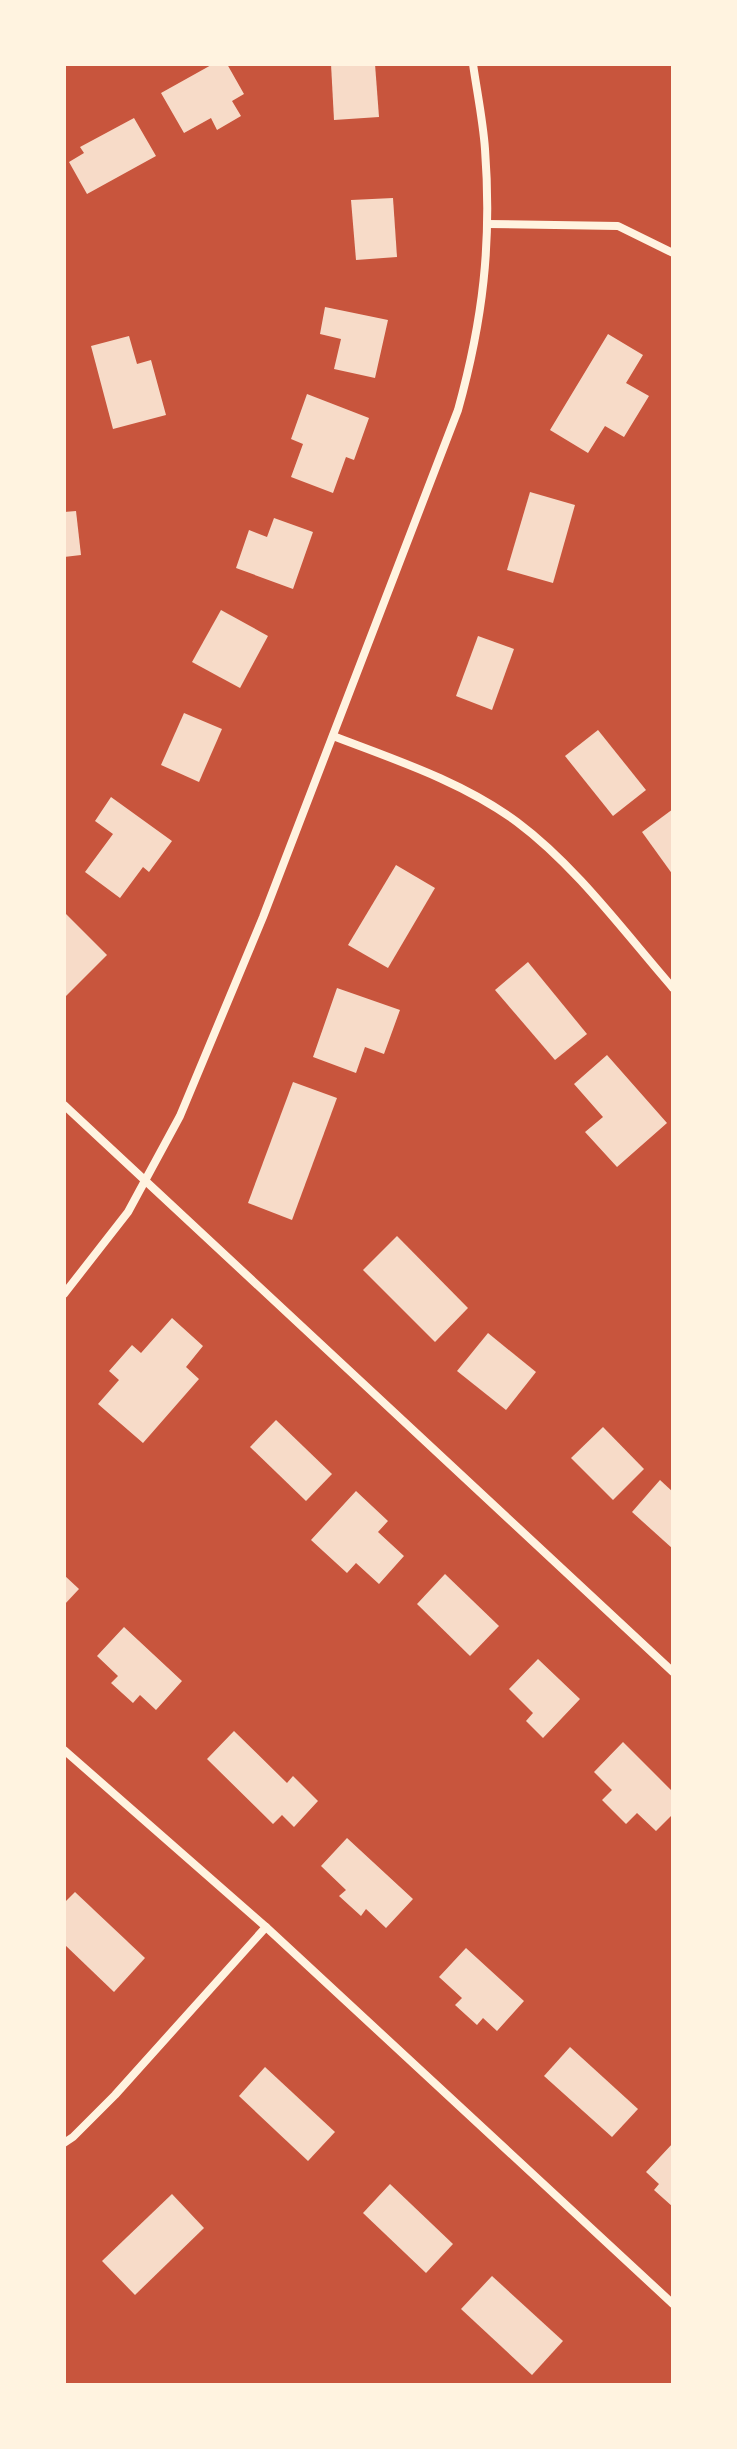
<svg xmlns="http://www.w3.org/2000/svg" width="737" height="2449" font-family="'Source Serif 4',serif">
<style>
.building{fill:#f7dbc8}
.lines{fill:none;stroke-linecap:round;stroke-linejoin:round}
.minor{stroke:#fff3e0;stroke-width:8}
</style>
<rect width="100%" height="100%" fill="#c8553d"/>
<!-- building -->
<g class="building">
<polygon points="213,64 227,64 244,94 232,101 241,116 217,130 211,118 184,133 161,93"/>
<polygon points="331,64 375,64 379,117 334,120"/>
<polygon points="134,118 156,156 87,194 69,162 84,153 80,147"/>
<polygon points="393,198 397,257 356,260 351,200"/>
<polygon points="325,307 388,320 375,378 334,369 341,339 320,334"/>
<polygon points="608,334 643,355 626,383 649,396 624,437 605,426 588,453 550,430"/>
<polygon points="129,336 137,364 151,360 166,415 113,429 91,346"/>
<polygon points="307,394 369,418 354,460 346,457 333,493 291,477 303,444 291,439"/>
<polygon points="530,492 575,505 553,583 507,570"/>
<polygon points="76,511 81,555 64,557 64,512"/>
<polygon points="274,518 313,532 293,589 236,568 249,530 267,537"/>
<polygon points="221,610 268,636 240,688 192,662"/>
<polygon points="478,636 514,649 492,710 456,696"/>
<polygon points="184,713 222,729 199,782 161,765"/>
<polygon points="598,730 646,790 613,816 565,756"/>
<polygon points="111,797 172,841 149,872 143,867 120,898 85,872 113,834 95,821"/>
<polygon points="673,809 673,875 642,832"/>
<polygon points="396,865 435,888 388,968 348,945"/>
<polygon points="64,912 107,955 64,998"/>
<polygon points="528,962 587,1034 555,1060 495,990"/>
<polygon points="337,988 400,1010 384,1054 365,1047 356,1073 313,1057"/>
<polygon points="607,1055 667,1123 617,1167 585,1132 603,1117 574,1084"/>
<polygon points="293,1082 337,1098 292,1220 248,1203"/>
<polygon points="397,1236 468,1308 435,1342 363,1270"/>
<polygon points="172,1318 203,1346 186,1367 199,1379 143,1443 98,1404 119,1380 109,1371 132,1345 141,1353"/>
<polygon points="488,1333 536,1372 506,1410 457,1371"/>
<polygon points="276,1420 332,1474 306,1501 250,1447"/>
<polygon points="603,1427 644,1469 613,1500 571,1458"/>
<polygon points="660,1480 673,1492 673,1549 632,1512"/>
<polygon points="356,1491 388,1521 378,1532 404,1556 379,1584 356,1563 347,1573 311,1540"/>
<polygon points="445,1574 499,1626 470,1656 417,1604"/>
<polygon points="64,1575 79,1589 64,1605"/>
<polygon points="124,1627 182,1681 156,1710 140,1695 133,1703 111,1683 118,1676 97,1656"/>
<polygon points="538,1659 580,1699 543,1738 526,1721 533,1713 509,1689"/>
<polygon points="234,1731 287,1783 293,1776 318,1801 294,1827 282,1815 273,1824 207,1759"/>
<polygon points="623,1742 673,1792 673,1814 656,1831 637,1813 626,1824 602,1800 612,1790 594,1772"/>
<polygon points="347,1838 413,1899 386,1928 366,1909 361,1916 339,1896 346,1890 321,1866"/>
<polygon points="75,1892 145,1958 114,1992 64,1944 64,1903"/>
<polygon points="466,1948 524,2001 497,2031 483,2018 477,2025 455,2005 462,1998 439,1977"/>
<polygon points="570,2047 638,2109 612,2137 544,2076"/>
<polygon points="265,2067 335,2132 308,2161 239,2096"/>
<polygon points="673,2143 673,2207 654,2190 659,2184 646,2172"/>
<polygon points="390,2184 453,2244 426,2273 363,2213"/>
<polygon points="172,2194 204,2228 135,2295 102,2261"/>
<polygon points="492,2276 563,2341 532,2375 461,2309"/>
</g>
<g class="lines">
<!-- minor -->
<g class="minor">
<polyline points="487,224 618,226 673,253"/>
<path d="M333,736C396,760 463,782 517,822C576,866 625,933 673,988"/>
<polyline points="64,1105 673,1672"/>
<path d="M64,1294L128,1212L180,1116L263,917L458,410C483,320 492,243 485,149C483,121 477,92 473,64"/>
<polyline points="64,1750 266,1927 673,2304"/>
<polyline points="64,2143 73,2137 115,2095 266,1927"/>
</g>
</g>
<!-- border -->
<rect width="737" height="2449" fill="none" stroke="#fff3e0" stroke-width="132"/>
</svg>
